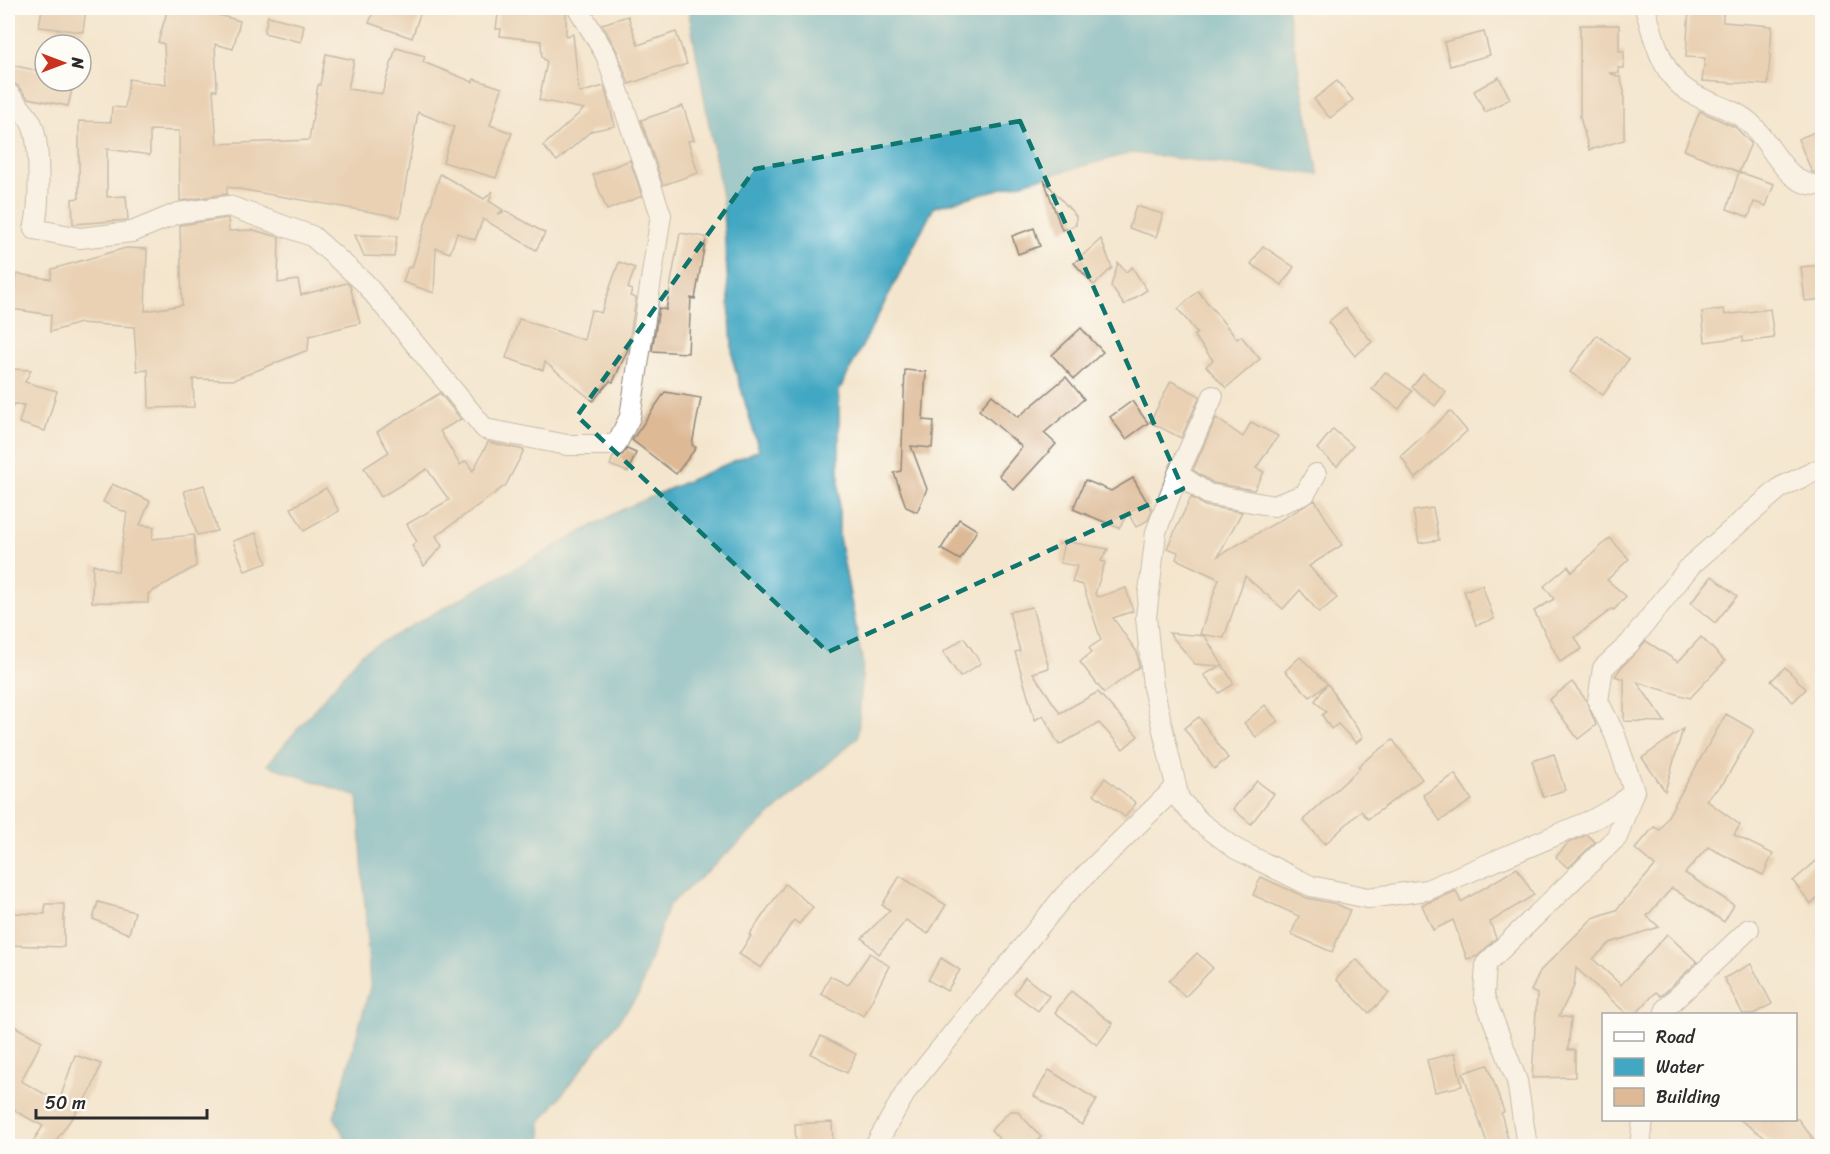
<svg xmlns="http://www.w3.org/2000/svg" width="1830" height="1154" font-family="Sriracha,sans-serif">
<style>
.water{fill:#42a7c2;stroke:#366976;stroke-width:1.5}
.building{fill:#ddb995}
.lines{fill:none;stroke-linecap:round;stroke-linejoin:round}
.street-casing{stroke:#90887c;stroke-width:22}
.street{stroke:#fff;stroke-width:20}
.marked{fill:none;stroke:#0f766e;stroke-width:4.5;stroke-dasharray:12 8;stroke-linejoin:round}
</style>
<rect width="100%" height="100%" fill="#fdfcf7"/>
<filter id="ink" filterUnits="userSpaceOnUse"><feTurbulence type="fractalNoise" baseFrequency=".0167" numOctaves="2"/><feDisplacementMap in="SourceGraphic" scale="12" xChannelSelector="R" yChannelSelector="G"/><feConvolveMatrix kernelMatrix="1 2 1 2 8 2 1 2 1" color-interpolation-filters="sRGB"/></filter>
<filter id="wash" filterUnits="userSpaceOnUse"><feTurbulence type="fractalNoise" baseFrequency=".008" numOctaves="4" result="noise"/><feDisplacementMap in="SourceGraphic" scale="24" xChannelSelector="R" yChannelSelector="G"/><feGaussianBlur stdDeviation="1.35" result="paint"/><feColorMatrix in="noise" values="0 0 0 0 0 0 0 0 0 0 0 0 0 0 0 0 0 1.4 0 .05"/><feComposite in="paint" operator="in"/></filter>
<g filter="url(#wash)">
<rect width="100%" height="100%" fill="#f4e6ce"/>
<!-- water -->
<polygon class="water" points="688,8 1287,8 1319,175 1131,153 934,207 839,391 839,537 863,664 858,737 668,906 639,994 541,1122 542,1146 349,1146 334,1117 370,987 358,797 267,765 362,653 621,510 759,450 733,361 722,197"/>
<g id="blocks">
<!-- building -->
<g class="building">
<polygon points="42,8 86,8 83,32 39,27"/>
<polygon points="168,8 194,8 240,21 233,49 215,44 217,90 213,90 217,144 309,140 318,85 320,85 326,54 354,60 348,89 382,94 396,48 425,56 423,62 473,82 474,79 502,88 490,125 512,133 496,178 443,162 454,127 418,112 400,217 227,187 227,194 180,201 179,131 150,130 150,155 107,149 107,197 126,196 128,220 73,224 72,199 79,198 79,121 111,122 112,107 125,108 129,79 166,85 164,44 158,42"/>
<polygon points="375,8 422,8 412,38 369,23"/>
<polygon points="499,8 566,8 566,36 573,34 579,93 604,86 615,126 591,131 557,161 543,146 584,109 539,100 547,62 542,57 541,41 500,36 501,29 496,29"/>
<polygon points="1689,8 1723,8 1723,22 1772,26 1768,85 1702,81 1705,58 1686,57"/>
<polygon points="268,16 304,25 301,42 264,33"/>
<polygon points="628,16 638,45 676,32 687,64 629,84 617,51 602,24"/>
<polygon points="1580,25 1619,25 1619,51 1624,51 1624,68 1618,68 1619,73 1609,73 1620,77 1624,91 1624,140 1589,150 1580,117"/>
<polygon points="1484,32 1490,55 1450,66 1444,42"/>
<polygon points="11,65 45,72 45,81 74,81 68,106 28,98 17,85 8,81"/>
<polygon points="1499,77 1510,99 1485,112 1474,91"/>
<polygon points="1337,81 1353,100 1330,118 1314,99"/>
<polygon points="683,106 694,140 688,141 698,173 663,185 641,120"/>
<polygon points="1700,111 1735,127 1751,143 1739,172 1684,150"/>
<polygon points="1822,129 1822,173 1812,172 1798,139"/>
<polygon points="630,160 642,196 607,210 593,175"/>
<polygon points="1739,172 1774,184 1766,206 1754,202 1749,217 1727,209"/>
<polygon points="440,174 484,199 493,191 489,201 503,210 498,214 506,211 545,233 536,250 483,219 475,240 457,233 450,253 436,248 434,293 403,282 408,267 412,268"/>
<polygon points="1044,180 1076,216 1076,225 1062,230"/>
<polygon points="1136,206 1163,214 1156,237 1129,228"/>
<polygon points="228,218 229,231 253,230 279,237 278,283 298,280 301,295 347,283 350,286 360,323 309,336 308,350 233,380 193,379 194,407 149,408 148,370 137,371 134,327 80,323 50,332 51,315 12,309 17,274 51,279 52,269 126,248 147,249 145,311 182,305 180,225"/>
<polygon points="1034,228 1040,246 1018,254 1012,236"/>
<polygon points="680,233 706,237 695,299 691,298 688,353 652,351 659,308 666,310"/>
<polygon points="355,235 397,236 394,257 364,256"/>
<polygon points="1101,239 1112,268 1094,285 1074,263"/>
<polygon points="1263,246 1294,267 1282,285 1251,264"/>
<polygon points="619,262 635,268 628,288 632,290 630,296 636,298 628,349 613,382 610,381 593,401 545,362 543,370 506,358 519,319 584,340 591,310 601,313"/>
<polygon points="1118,263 1126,272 1132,267 1147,290 1124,305 1111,286"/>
<polygon points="1822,265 1822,299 1805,301 1801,267"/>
<polygon points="1198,291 1237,339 1241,336 1260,359 1226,388 1206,366 1213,360 1194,336 1197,333 1178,309"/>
<polygon points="1345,308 1372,342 1355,356 1328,322"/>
<polygon points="1724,309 1725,315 1770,309 1774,338 1743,342 1743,337 1705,342 1702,312"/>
<polygon points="1081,328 1103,352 1074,379 1052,355"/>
<polygon points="1597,335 1629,359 1603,395 1570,372"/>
<polygon points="8,369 31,370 25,382 57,391 45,431 19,423 24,405 14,404 8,416"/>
<polygon points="905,370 926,372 923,420 934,421 932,448 911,446 927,489 917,512 906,507 894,473 901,471"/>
<polygon points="1385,372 1412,391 1399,409 1372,389"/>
<polygon points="1423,373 1446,392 1435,406 1412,387"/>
<polygon points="1066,377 1084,399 1044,433 1056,444 1014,490 999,475 1022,447 979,410 992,395 1018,417"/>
<polygon points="1171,381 1200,396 1181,438 1150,422"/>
<polygon points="665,392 701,398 692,445 696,448 676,474 632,440"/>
<polygon points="440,393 461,419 440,431 460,465 466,461 473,471 488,442 524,450 506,485 436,536 442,546 424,566 412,545 417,542 407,524 449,500 427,469 381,497 364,468 389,452 377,432"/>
<polygon points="1132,401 1148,423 1126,439 1110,417"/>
<polygon points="1450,411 1467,431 1415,479 1401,456"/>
<polygon points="1216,418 1243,437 1251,422 1278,436 1256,468 1264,472 1254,490 1213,483 1193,470"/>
<polygon points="1333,429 1353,446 1337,466 1317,449"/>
<polygon points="627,449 636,453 628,472 610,465 613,457 622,455"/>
<polygon points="1133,478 1152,510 1148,520 1136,527 1128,513 1119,528 1073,509 1085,480 1111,491"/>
<polygon points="112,484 150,501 140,525 154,527 152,539 194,535 196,566 148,594 148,603 92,602 93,564 118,572 127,513 103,502"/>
<polygon points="204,485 217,531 197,535 184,491"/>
<polygon points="326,488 339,511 304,531 291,508"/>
<polygon points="1191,497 1205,506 1242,512 1218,556 1315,500 1342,545 1309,566 1337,598 1319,613 1300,590 1283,609 1245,576 1224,638 1200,634 1219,579 1176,559 1178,552 1167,548"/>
<polygon points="1433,508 1439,540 1419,543 1413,511"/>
<polygon points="959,519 977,530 960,560 941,549"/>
<polygon points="256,533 267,563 245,571 233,541"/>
<polygon points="1610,538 1629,559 1607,580 1626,596 1614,610 1612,609 1575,637 1582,649 1560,662 1534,611 1554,599 1544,586 1568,566 1572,572"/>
<polygon points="1064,541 1108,549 1101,561 1105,562 1095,594 1098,597 1126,588 1133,611 1113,618 1137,652 1139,667 1104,693 1080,662 1092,652 1089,648 1101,640 1083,585 1072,582 1077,566 1060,563"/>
<polygon points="1712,576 1737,596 1715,623 1691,603"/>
<polygon points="1482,585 1494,619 1476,625 1464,591"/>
<polygon points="1032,607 1049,668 1033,673 1060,713 1098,692 1138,736 1123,749 1099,723 1059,745 1043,715 1035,720 1015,652 1020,651 1009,612"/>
<polygon points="1169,633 1205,636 1234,684 1219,693 1204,675 1220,666 1195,664"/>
<polygon points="1701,637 1725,661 1690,698 1637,682 1665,722 1624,721 1624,679 1615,676 1620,669 1646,641 1678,662"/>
<polygon points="964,638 981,663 960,677 943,652"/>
<polygon points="1300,657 1328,684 1340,703 1363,737 1356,743 1338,724 1331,729 1322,715 1326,712 1315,701 1327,684 1310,697 1285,671"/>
<polygon points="1785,667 1806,689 1793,702 1771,681"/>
<polygon points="1572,682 1586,700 1596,725 1578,739 1549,700"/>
<polygon points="1265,705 1278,721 1256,737 1244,723"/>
<polygon points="1726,714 1754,730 1724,782 1706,800 1740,825 1734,835 1773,854 1763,875 1708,847 1685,873 1734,905 1724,922 1672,888 1647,916 1659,927 1610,943 1593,959 1621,985 1667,934 1697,962 1661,996 1656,992 1636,1014 1627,1014 1576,968 1574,986 1559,1016 1571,1018 1568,1050 1575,1050 1575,1077 1532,1078 1537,994 1531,991 1541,970 1593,918 1616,910 1655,866 1635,849 1654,827 1660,830"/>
<polygon points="1199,717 1228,758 1214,769 1184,728"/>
<polygon points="1683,729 1665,791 1642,758"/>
<polygon points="1393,740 1422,779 1368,819 1361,811 1325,844 1303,820 1360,768 1358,766"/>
<polygon points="1554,754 1565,790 1543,797 1532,761"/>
<polygon points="1455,774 1472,800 1440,821 1423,795"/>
<polygon points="1105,778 1136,803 1125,817 1094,794"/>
<polygon points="1257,781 1274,794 1251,824 1233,809"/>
<polygon points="1587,835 1595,842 1568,868 1556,857 1568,843"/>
<polygon points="1822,856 1822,894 1811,904 1793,881"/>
<polygon points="1517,868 1534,895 1490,922 1496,938 1478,956 1467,959 1453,920 1433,930 1422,905 1456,891 1461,902"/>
<polygon points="900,876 946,905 928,934 906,920 879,954 862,938 890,910 882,905"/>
<polygon points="1261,877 1307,898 1336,904 1350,910 1332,952 1291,934 1299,916 1253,895"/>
<polygon points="785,884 813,907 799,924 794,920 761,968 739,954 751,936 749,935"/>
<polygon points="98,902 135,912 129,934 93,919"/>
<polygon points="45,904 64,904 64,947 8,945 8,913 45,914"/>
<polygon points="870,953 889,966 864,1016 821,994 830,976 848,985"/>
<polygon points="1197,953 1213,968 1185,997 1169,981"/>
<polygon points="941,958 960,970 947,991 928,980"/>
<polygon points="1356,959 1389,993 1369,1013 1336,979"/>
<polygon points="1751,964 1772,1004 1753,1014 1743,1014 1724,978"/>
<polygon points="1025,977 1049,996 1038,1011 1014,993"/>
<polygon points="1071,991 1113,1024 1097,1045 1055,1012"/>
<polygon points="8,1023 42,1041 21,1081 59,1102 75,1055 101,1064 91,1091 52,1146 30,1146 43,1126 8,1107"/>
<polygon points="821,1036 856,1054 847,1073 811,1054"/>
<polygon points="1455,1053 1462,1086 1435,1092 1427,1060"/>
<polygon points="1488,1065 1504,1112 1501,1113 1510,1146 1488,1146 1463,1073"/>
<polygon points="1049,1070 1097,1100 1082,1125 1034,1096"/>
<polygon points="1010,1111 1017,1111 1041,1137 1032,1146 1006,1146 991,1130"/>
<polygon points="1739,1119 1798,1119 1819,1146 1777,1146"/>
<polygon points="832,1122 833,1146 796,1146 795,1124"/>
</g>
</g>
</g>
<g filter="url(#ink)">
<use href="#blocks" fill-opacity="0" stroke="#90887c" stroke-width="1.5"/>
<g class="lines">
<defs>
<g id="street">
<path d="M1645,8C1652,31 1660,66 1678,83C1697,102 1730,105 1750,123C1773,144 1786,189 1822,185"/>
<path d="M8,93C15,102 25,112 31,122C41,142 40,207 34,229L80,238L132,232L178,213L229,206L312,236L364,282L485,429L567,445H616L630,417L661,215L606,55L578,8"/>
<polyline points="1178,474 1213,396"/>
<polyline points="1316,474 1305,494 1274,506 1208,494 1178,474 1156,532 1146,617 1153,687 1179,799 1200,822 1236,849 1311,886 1368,898 1427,890 1594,819 1619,805 1634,791 1615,735 1598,701 1603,668 1629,644 1691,565 1781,487 1822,468"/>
<polyline points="1664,1014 1667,1007 1749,929"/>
<polyline points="875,1146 907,1090 1064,896 1176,787"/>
<polyline points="1527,1146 1517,1081 1484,996 1486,964 1617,837 1633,793"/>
<polyline points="1640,1146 1643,1120"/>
</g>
</defs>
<!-- street casing -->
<use href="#street" class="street-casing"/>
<!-- street -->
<use href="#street" class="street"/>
</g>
</g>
<!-- marked area -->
<path d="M0 0H1830V1154H0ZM1020,121L1183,489L828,652L577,416L755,169Z" fill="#f4e6ce" fill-opacity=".55" fill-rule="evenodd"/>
<path class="marked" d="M1020,121L1183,489L828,652L577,416L755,169Z"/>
<!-- margin -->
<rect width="1830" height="1154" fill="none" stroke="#fdfcf7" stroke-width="30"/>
<!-- legend -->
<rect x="1602" y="1013" width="195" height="108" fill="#fdfcf7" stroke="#a9a8a5" stroke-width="1.5"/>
<rect x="1614" y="1032" width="30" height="9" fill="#ffffff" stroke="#a9a8a5" stroke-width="1.5"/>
<text x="1656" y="1043" font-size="18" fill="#2b2b2b">Road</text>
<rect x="1614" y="1058" width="30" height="18" fill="#42a7c2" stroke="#a9a8a5" stroke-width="1.5"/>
<text x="1656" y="1073" font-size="18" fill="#2b2b2b">Water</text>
<rect x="1614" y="1088" width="30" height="18" fill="#ddb995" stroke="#a9a8a5" stroke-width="1.5"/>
<text x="1656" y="1103" font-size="18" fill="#2b2b2b">Building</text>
<!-- north arrow -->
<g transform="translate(63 63) rotate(90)"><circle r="28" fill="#fdfcf7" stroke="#a9a8a5" stroke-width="1.5"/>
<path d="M0-4.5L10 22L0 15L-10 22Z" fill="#c8321e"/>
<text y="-9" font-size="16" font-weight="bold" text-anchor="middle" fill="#2b2b2b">N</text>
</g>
<!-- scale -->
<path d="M36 1109v9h171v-9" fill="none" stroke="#2b2b2b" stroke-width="3"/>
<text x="45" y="1109" font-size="18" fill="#2b2b2b" stroke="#fdfcf7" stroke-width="4.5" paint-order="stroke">50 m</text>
</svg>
